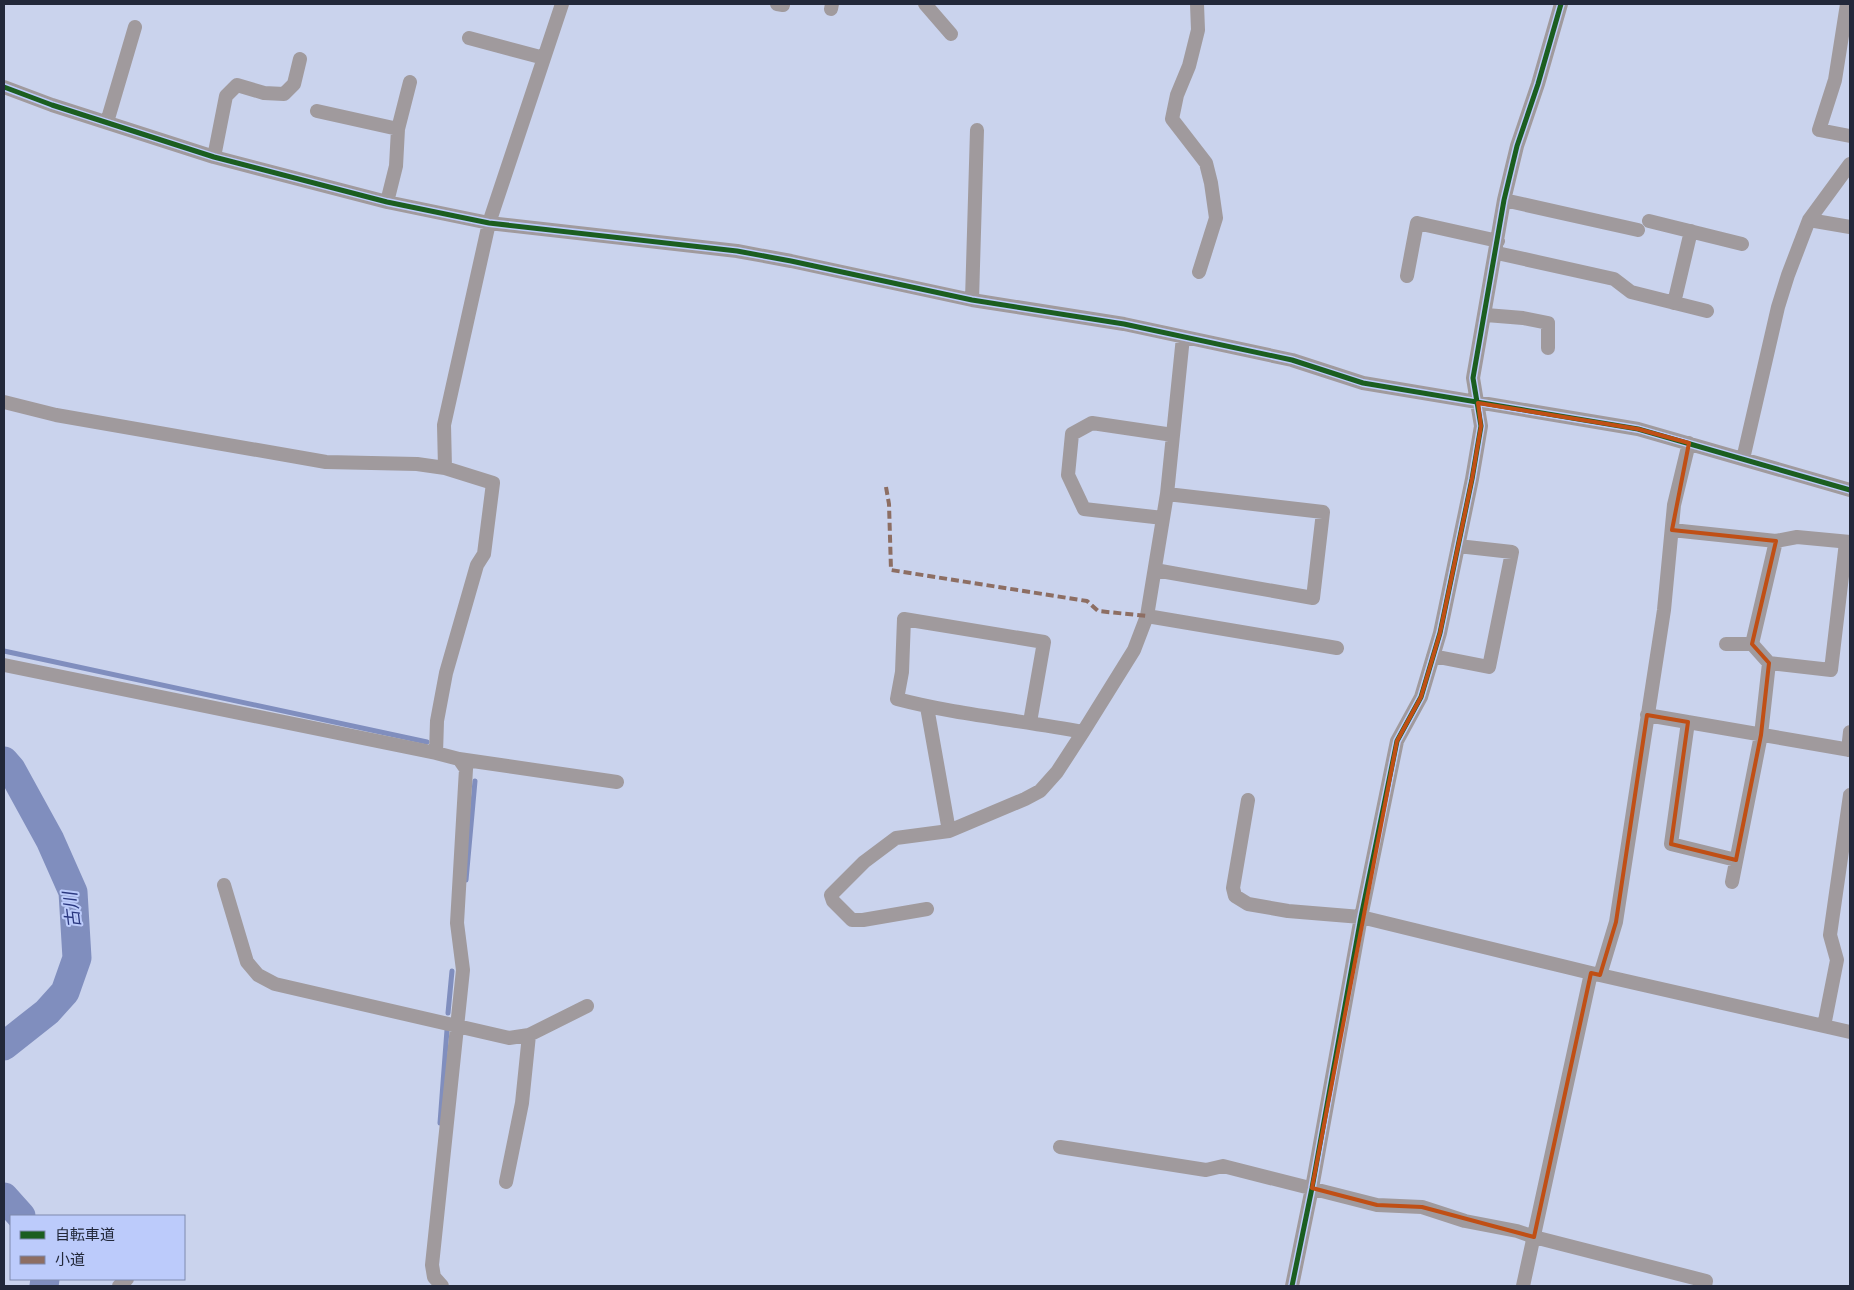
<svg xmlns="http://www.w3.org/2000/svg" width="1854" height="1290" font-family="Helvetica,'Noto Sans JP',sans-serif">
	<rect width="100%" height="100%" fill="#cad3ed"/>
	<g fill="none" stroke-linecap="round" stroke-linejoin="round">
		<path stroke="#808ebe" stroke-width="5" d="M4 651 427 742
			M466 880 475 781
			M448 1013 452 971
			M440 1123 447 1030"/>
		<path stroke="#808ebe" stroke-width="29" d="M4 761 11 769 50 840 73 892 77 958 65 992 47 1012 4 1046
			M4 1197 21 1216
			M44 1286 45 1279"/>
		<path stroke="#a09a9d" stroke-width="14" d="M777 4 783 5
			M925 4 951 34
			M1197 4 1198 30 1189 66 1177 95 1172 119 1206 163 1211 183 1216 218 1199 272
			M1847 4 1835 80 1819 130 1850 136
			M831 9 832 4
			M469 38 544 58
			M4 87 52 105 214 157 387 202 489 223 737 251 791 261 972 300 1124 324 1292 360 1363 383 1638 429 1850 490
			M317 111 398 129
			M107 122 135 27
			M214 157 226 96 237 85 264 93 284 94 294 84 300 59
			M1504 200 1638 230
			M387 202 396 166 398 129 410 82
			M1809 220 1850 227
			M1649 221 1742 244
			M1497 253 1614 279 1631 292 1707 311
			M1407 276 1417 223 1498 241
			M972 300 977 130
			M1674 303 1691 231
			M1486 315 1523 318 1548 323V348
			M4 402 56 415 326 462 417 464 445 468 493 483 484 554 477 565 446 673 437 721 436 753
			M1743 459 1778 307 1788 275 1809 220 1850 164
			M445 468 444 425 489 223 562 4
			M1163 518 1084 509 1068 475 1072 434 1092 423 1173 435
			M1672 530 1776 541 1797 537 1850 542
			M1155 570 1313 598 1323 512 1167 494
			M1147 616 1337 648
			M1726 644H1752L1769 663 1831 670 1846 542
			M1752 644 1776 541
			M1433 656 1489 667 1512 552 1458 546
			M4 665 436 753 459 759 466 769 457 923 463 970 432 1265 434 1277 442 1286
			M927 707 949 831
			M1647 715 1850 750
			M1030 722 1044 642 904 619 902 672 897 699C958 715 1021 720 1083 732
			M1688 722 1671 844 1736 860
			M1848 750 1850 732
			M459 759 617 782
			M1248 800 1233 888 1235 896 1248 904 1288 911 1361 917 1591 973 1850 1032
			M1732 882 1761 735 1769 663
			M224 885 247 962 258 975 275 984 509 1038 529 1035 587 1006
			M927 909 863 920H852L833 901 831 895 864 862 896 838 949 831 1025 799 1040 791 1057 772 1083 732 1134 650 1147 616 1167 494 1183 337
			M1600 975 1616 922 1664 610 1674 505 1689 443
			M1824 1026 1837 960 1830 935 1850 795
			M1060 1147 1206 1170 1223 1166 1377 1205 1422 1207 1465 1221 1517 1231 1534 1237 1706 1281 1705 1286
			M506 1182 522 1103 529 1035
			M119 1286 127 1279
			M1292 1286 1312 1188 1361 917 1397 741 1421 697 1440 633 1472 479 1481 426 1473 378 1504 200 1517 146 1538 84 1561 4
			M1523 1286 1591 973"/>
		<path stroke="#8d6e63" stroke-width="4" stroke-dasharray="8 4" stroke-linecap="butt" d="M886 487 889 504 891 570 1087 601 1098 611 1147 616"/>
		<g stroke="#bccbfb" stroke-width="8">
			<path id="cycleway" d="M4 87 52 105 214 157 387 202 489 223 737 251 791 261 972 300 1124 324 1292 360 1363 383 1638 429 1850 490
				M1292 1286 1312 1188 1361 917 1397 741 1421 697 1440 633 1472 479 1481 426 1473 378 1504 200 1517 146 1538 84 1561 4"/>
		</g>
		<use href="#cycleway" stroke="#1b5e20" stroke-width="5"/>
	</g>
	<path fill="none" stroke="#c04f15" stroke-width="4" stroke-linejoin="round" d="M1478 403 1638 429 1689 443 1672 530 1776 541 1752 644 1769 663 1761 735 1736 860 1671 844 1688 722 1647 715 1616 922 1600 975 1591 973 1534 1237 1422 1207 1377 1205 1312 1188 1397 741 1421 697 1440 633 1472 479 1481 426Z"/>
	<g text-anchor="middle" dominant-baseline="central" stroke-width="4" stroke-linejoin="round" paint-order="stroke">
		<g font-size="18" font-style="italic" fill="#2a377f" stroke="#bccbfb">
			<text transform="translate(72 910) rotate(-97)">古川</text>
		</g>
	</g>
	<rect width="1854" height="1290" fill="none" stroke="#22283a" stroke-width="10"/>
	<rect x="10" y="1215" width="175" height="65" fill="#bccbfb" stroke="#7e8aae"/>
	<rect x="20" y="1231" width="25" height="8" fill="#1b5e20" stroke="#7e8aae"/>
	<text x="55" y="1240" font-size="15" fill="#22283a">自転車道</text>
	<rect x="20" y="1256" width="25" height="8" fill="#8d6e63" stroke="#7e8aae"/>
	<text x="55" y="1265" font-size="15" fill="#22283a">小道</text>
</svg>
